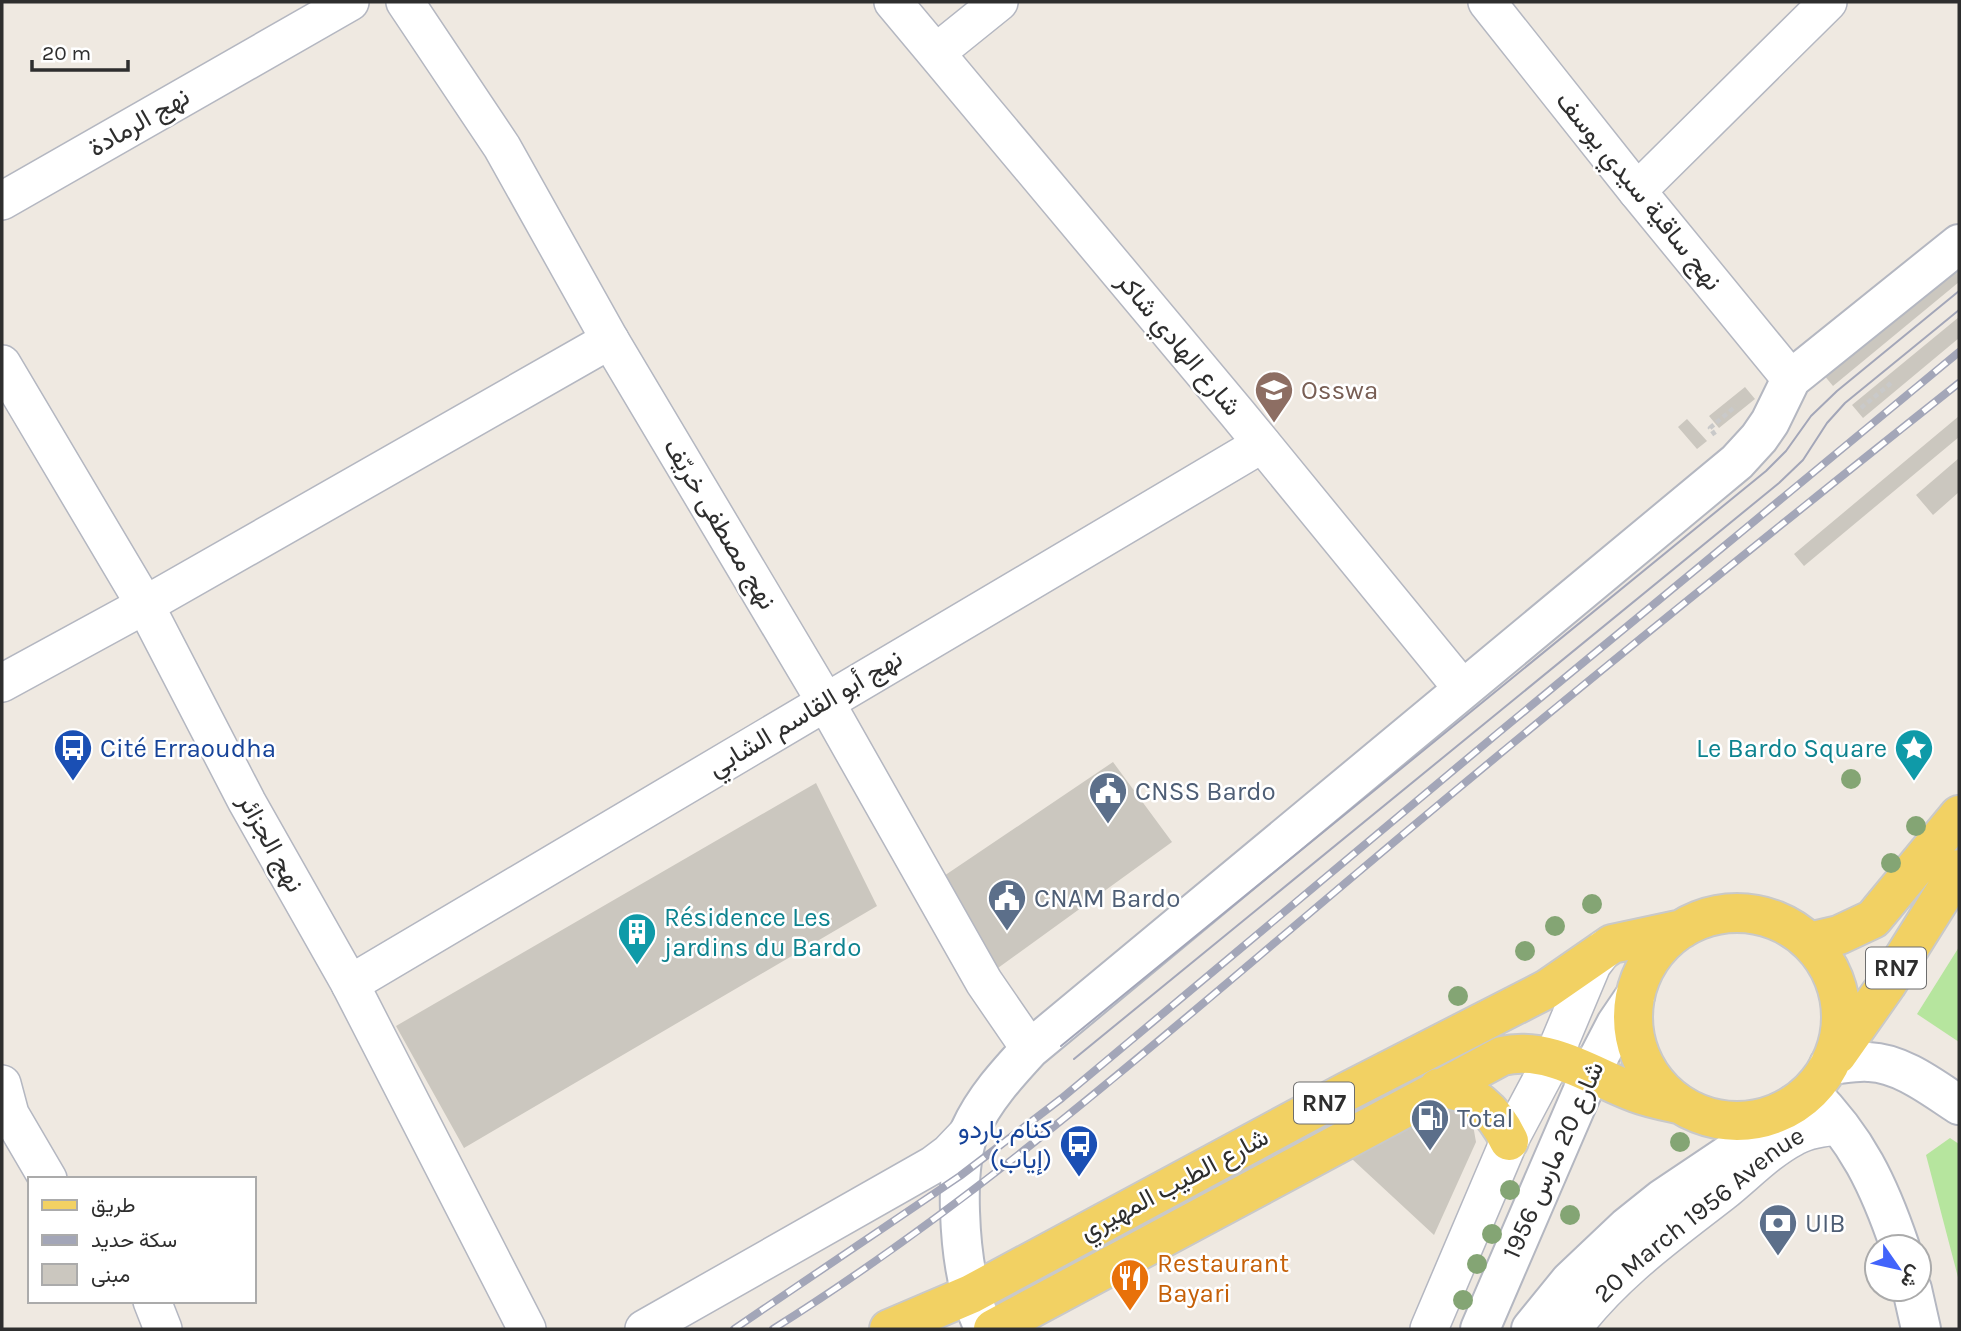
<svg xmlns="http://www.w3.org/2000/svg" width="1961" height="1331" font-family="Karla,Vazirmatn,sans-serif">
	<rect width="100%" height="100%" fill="#efe9e1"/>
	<path fill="#b6e59e" d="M1959 947V1042L1917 1014Z
		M1950 1138 1959 1144V1281L1926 1155Z"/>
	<path fill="#cbc7bf" d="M1959 262V282L1833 386 1823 374Z
		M1959 317V338L1863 418 1852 405Z
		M1745 387 1755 399 1719 428 1709 416Z
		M1959 416V437L1804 566 1794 554Z
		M1687 419 1707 441 1697 449 1678 427Z
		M1959 458V492L1933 515 1916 495Z
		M1113 762 1172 842 991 973 935 882Z
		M816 783 877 906 464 1148 396 1026Z
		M1454 1109 1473 1125 1476 1142 1434 1235 1352 1159 1434 1115Z"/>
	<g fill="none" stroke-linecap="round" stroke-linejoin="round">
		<g stroke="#b4b7c1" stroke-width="40">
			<g id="street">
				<path d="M405 2 502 147 610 340 825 701 984 982 1030 1049"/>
				<path d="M893 2 1237 413 1462 688"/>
				<path d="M1487 2 1637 191 1791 379"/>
				<path d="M937 52 999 2"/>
				<path d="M1637 191 1828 2"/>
				<path d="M2 201 350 2"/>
				<path d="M2 364 145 605 247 802 350 984 527 1329"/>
				<path d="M2 683 145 605 610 340"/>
				<path d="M350 984 1262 444"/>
				<path d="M2 1084 10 1114 48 1179"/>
				<path d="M152 1301 163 1329"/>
				<path d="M644 1329 933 1165 949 1153 969 1132"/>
				<path d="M1429 1329 1509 1141 1553 1058 1592 965 1604 949"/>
				<path id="s1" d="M1572 1329C1613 1274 1668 1235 1722 1193 1745 1175 1767 1151 1794 1137 1808 1129 1824 1127 1840 1126"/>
			</g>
		</g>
		<g stroke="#b4b7c1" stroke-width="42">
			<path id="secondary" d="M1829 1065C1842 1064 1856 1061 1869 1062 1901 1063 1933 1088 1959 1105
				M1810 1092C1857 1139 1879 1185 1900 1247
				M1912 1289 1921 1329
				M984 1329C980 1318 974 1306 971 1294 960 1254 953 1169 970 1130 984 1099 1007 1074 1030 1049L1737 462 1759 438 1770 422 1791 379 1959 244
				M1480 1329 1590 1074 1616 1024 1635 996
				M1531 1329 1570 1281 1627 1227 1662 1199 1744 1144 1793 1105"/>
		</g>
		<g stroke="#c9c9c9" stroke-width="42">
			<path id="primary" d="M1633 1017a104 104 0 1 1 208 0a104 104 0 1 1-208 0Z
				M1809 942 1839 935 1873 919 1959 815
				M1837 1055 1887 984 1959 869
				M1438 1088C1472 1089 1495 1111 1509 1141
				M889 1329 971 1294 1346 1092 1547 989 1612 944 1682 929
				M993 1329 1502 1056C1549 1045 1593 1077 1636 1093 1649 1098 1664 1101 1678 1104"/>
		</g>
		<path stroke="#c9c9c9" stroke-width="4.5" stroke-dasharray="5 3.5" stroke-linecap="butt" d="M1861 408 1891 383
			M1715 435 1710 428 1736 406"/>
		<use href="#street" stroke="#fff" stroke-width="37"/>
		<use href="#secondary" stroke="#fff" stroke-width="38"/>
		<use href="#primary" stroke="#f2d163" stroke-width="38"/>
		<path stroke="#a3a6b8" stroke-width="2" d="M1061 1046 1766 471 1786 451 1811 416 1837 391 1959 291
			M1074 1059 1779 483 1803 460 1827 423 1845 403 1959 310"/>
		<g stroke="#a3a6b8" stroke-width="8">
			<path id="rail" d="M734 1329 960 1176 1062 1098 1498 733 1959 352
				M773 1329C982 1198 1167 1033 1356 874 1554 707 1756 544 1959 383"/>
		</g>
		<use href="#rail" stroke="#fff" stroke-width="5" stroke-dasharray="16" stroke-linecap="butt"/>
	</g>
	<g fill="#84a574">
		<circle cx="1851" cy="779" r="10"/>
		<circle cx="1916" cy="826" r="10"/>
		<circle cx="1891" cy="863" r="10"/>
		<circle cx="1592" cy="904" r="10"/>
		<circle cx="1555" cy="926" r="10"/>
		<circle cx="1525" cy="951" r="10"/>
		<circle cx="1458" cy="996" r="10"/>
		<circle cx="1680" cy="1142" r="10"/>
		<circle cx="1510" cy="1190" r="10"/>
		<circle cx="1570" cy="1215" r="10"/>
		<circle cx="1492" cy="1234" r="10"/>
		<circle cx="1477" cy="1264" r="10"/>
		<circle cx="1463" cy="1300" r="10"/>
	</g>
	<defs>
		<g id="school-pin" transform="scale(2.0125)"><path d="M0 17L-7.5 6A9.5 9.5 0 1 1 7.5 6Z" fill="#8d6e63" stroke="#fff"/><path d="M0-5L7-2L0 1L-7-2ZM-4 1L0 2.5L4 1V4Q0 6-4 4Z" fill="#fff"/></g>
		<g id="bus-pin" transform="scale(2.0125)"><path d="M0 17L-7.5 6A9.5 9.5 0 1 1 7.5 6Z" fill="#1a4fb4" stroke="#fff"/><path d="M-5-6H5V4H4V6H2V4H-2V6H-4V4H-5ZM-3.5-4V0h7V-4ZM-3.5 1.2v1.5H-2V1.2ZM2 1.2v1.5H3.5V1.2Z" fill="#fff"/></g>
		<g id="sight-pin" transform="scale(2.0125)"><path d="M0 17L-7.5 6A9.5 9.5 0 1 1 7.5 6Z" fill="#0f9aa8" stroke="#fff"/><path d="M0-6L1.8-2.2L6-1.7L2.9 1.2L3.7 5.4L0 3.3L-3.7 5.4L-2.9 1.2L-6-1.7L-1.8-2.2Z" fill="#fff"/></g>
		<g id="civic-pin" transform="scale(2.0125)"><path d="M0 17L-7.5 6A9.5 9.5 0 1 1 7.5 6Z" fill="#5c6f8a" stroke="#fff"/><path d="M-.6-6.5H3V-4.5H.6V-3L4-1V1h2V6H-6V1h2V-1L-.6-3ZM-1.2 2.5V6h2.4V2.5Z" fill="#fff"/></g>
		<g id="building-pin" transform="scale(2.0125)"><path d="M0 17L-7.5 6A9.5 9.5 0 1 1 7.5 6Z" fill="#0f9aa8" stroke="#fff"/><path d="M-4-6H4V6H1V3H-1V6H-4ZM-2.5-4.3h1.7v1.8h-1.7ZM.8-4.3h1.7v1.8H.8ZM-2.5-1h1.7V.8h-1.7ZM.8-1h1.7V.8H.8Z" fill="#fff"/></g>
		<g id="fuel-pin" transform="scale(2.0125)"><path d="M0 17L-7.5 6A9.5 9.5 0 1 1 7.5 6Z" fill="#5c6f8a" stroke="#fff"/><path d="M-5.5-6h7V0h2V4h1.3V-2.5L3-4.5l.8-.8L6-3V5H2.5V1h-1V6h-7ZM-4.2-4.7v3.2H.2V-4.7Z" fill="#fff"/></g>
		<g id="bank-pin" transform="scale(2.0125)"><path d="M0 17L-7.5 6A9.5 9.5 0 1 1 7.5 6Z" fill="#5c6f8a" stroke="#fff"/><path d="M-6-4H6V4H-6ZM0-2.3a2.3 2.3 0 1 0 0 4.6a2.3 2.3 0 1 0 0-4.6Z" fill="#fff"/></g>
		<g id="restaurant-pin" transform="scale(2.0125)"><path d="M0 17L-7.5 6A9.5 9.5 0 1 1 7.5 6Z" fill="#e8710a" stroke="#fff"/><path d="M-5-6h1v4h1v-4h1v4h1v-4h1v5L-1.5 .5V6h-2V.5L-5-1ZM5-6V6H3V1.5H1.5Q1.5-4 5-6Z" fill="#fff"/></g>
	</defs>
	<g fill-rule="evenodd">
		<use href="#school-pin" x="1274" y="390"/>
		<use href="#bus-pin" x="73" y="748"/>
		<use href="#sight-pin" x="1914" y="748"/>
		<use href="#civic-pin" x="1108" y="791"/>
		<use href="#civic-pin" x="1007" y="898"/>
		<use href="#building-pin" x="637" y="932"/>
		<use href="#fuel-pin" x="1430" y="1118"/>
		<use href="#bus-pin" x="1079" y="1144"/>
		<use href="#bank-pin" x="1778" y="1223"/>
		<use href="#restaurant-pin" x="1130" y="1278"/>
	</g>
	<g text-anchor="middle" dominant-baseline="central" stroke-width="5" stroke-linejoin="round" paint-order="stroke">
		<g fill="#fff" stroke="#6d6d6d" stroke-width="2">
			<rect x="1866" y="947.5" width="60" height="41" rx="5"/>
			<rect x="1294" y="1082.5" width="60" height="41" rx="5"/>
		</g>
		<g font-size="24" font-weight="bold" fill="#2e2e2e">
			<text x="1896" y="968">RN7</text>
			<text x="1324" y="1103">RN7</text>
		</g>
		<g font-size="26" fill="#2e2e2e" stroke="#fff">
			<text transform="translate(139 122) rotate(-30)">نهج الرمادة</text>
			<text transform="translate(1639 191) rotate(51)">نهج ساقية سيدي يوسف</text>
			<text transform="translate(1179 344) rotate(50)">شارع الهادي شاكر</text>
			<text transform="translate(720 524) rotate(59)">نهج مصطفى خريّف</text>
			<text transform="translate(805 713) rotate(-31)">نهج أبو القاسم الشابي</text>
			<text transform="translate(271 843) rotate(61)">نهج الجزائر</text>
			<text transform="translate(1553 1160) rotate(-66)">شارع 20 مارس 1956</text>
			<text transform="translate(1174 1184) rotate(-28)">شارع الطيب المهيري</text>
			<text stroke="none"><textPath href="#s1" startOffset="172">20 March 1956 Avenue</textPath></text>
		</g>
		<g font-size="26" fill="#785e54" stroke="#fff" text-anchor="start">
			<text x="1301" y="390">Osswa</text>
		</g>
		<g font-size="26" fill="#164399" stroke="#fff" text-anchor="start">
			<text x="100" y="748">Cité Erraoudha</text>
			<text x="1052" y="1129" text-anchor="end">كنام باردو<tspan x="1052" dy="30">(إياب)</tspan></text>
		</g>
		<g font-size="26" fill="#0d838f" stroke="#fff" text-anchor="end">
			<text x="1887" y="748">Le Bardo Square</text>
			<text x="664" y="917" text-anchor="start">Résidence Les<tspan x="664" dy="30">jardins du Bardo</tspan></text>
		</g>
		<g font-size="26" fill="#4e5e75" stroke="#fff" text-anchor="start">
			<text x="1135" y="791">CNSS Bardo</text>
			<text x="1034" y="898">CNAM Bardo</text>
			<text x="1457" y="1118">Total</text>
			<text x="1805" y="1223">UIB</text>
		</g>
		<g font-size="26" fill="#c56008" stroke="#fff" text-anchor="start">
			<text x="1157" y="1263">Restaurant<tspan x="1157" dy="30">Bayari</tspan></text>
		</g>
	</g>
	<rect width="1961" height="1331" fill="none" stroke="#2e2e2e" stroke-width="7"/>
	<rect x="28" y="1177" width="228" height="126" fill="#ffffff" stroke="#ababab" stroke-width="2"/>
	<rect x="42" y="1200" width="35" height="10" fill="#f2d163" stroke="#ababab" stroke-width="2"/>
	<text x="91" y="1212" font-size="21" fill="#2e2e2e">طريق</text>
	<rect x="42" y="1235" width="35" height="10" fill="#a3a6b8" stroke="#ababab" stroke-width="2"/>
	<text x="91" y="1247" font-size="21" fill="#2e2e2e">سكة حديد</text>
	<rect x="42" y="1264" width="35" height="21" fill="#cbc7bf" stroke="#ababab" stroke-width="2"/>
	<text x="91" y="1282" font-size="21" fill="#2e2e2e">مبنى</text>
	<g transform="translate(1898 1268) rotate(124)"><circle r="33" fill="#ffffff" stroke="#ababab" stroke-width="2"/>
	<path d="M0-5L12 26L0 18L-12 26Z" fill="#4264fb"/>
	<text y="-10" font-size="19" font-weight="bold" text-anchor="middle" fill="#2e2e2e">ش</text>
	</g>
	<path d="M32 60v10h96v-10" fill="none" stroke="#2e2e2e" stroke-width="3.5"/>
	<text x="42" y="60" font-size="21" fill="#2e2e2e" stroke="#ffffff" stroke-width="5" paint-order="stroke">20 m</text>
</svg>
